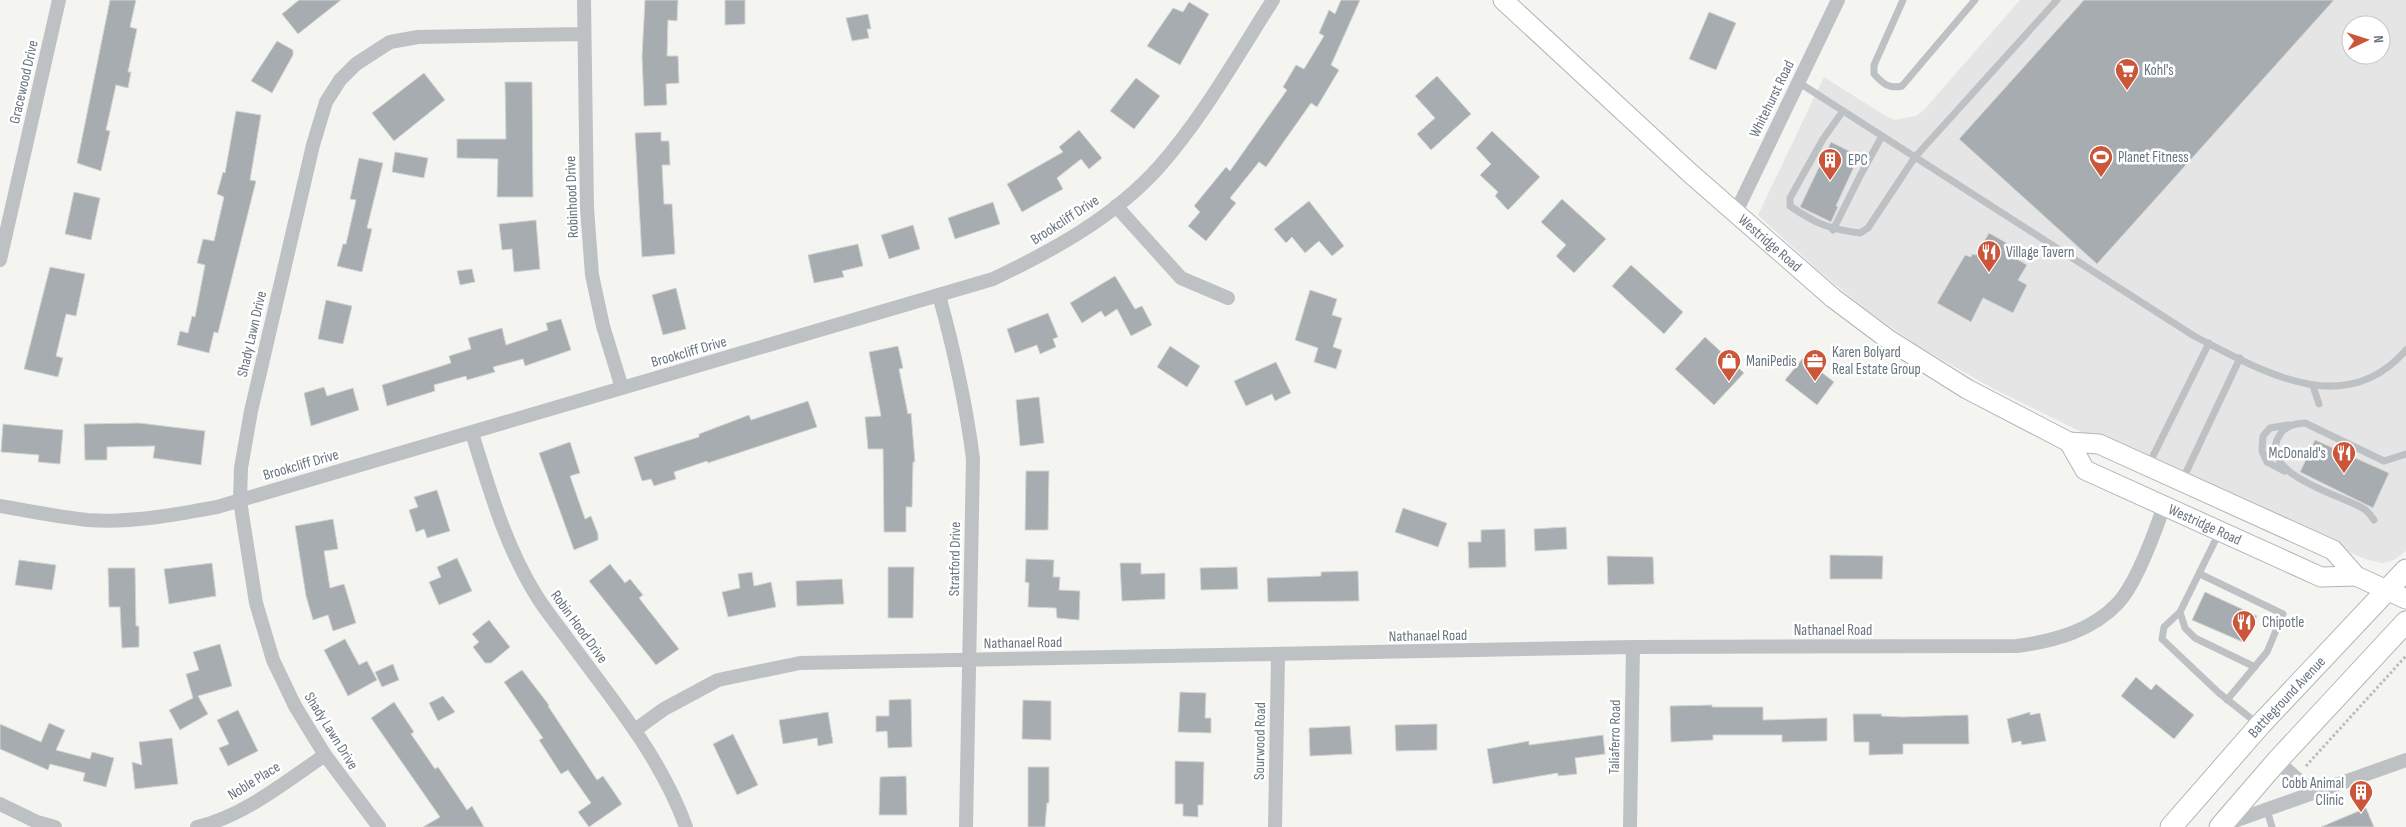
<svg xmlns="http://www.w3.org/2000/svg" width="2406" height="827" font-family="'Sofia Sans Condensed',sans-serif">
	<rect width="100%" height="100%" fill="#f4f4f1"/>
	<path fill="#e4e5e4" fill-rule="evenodd" d="M2020 0H2406V551L2394 560 2382 563 2365 559 2116 449 1992 388 1918 346 1868 311 1820 272 1758 215 1824 77 1884 115 1895 120 1916 116 1924 110ZM2351 25H2381V55H2351Z"/>
	<path fill="#a6acb0" stroke="#d5d5d3" d="M110 0H136L130 27 137 29 128 72H131L128 88 116 85 106 130 110 131 101 171 77 163Z
		M299 0H341L298 34 282 14Z
		M645 0H678L677 21 668 20 667 56H678L679 83 666 84 667 105 644 106 642 56Z
		M725 0H745V24L725 25Z
		M1341 0H1360L1331 65 1339 70 1317 107 1311 103 1266 167 1259 162 1230 198 1236 203 1206 241 1188 226 1200 212 1194 206 1226 167 1230 171 1287 90 1283 87 1296 65 1304 69 1324 36 1319 33 1329 10 1335 14Z
		M2084 0H2334L2097 264 1959 139Z
		M1189 2 1209 14 1180 65 1147 46 1173 8 1183 12Z
		M1709 12 1736 23 1716 70 1689 59Z
		M868 14 871 29H867L869 38 852 41 846 18Z
		M277 41 293 50V55L272 93 251 81Z
		M424 73 445 100 394 141 372 113Z
		M1437 76 1471 114 1431 150 1417 134 1435 118 1415 96Z
		M1136 78 1160 96 1134 129 1110 111Z
		M505 82H532L533 197H497L498 159 457 158V139H506Z
		M236 111 261 115 250 180 256 181 218 333 214 332 209 353 177 345 180 331 188 333 192 316 195 317 205 265 197 263 203 239 214 241 224 197 217 194 223 172 225 173Z
		M1079 130 1102 158 1089 169 1081 159 1057 178 1063 189 1022 212 1007 184 1063 152 1059 147Z
		M1492 131 1540 177 1508 210 1495 196 1498 192 1480 175 1491 164 1476 148Z
		M661 132V141H669L670 165H662L664 204H672L675 254 642 257 635 133Z
		M1831 142 1859 156 1836 206 1838 207 1831 222 1800 207Z
		M395 152 428 158 424 178 392 172Z
		M359 158 383 163 367 228 372 229 362 272 337 266 343 244H346L356 200 350 199Z
		M74 192 100 198 91 240 65 234Z
		M1562 199 1606 239 1574 273 1556 256 1566 245 1541 222Z
		M1309 201 1344 246 1332 256 1319 241 1305 253 1292 237 1286 243 1274 229Z
		M993 202 1000 224 955 239 948 218Z
		M536 220 540 269 514 272 512 249 502 250 499 224Z
		M913 225 920 249 889 259 881 235Z
		M1989 233 2012 246 2007 253 2027 265 2018 280 2027 285 2013 313 1983 298 1971 322 1937 303 1965 255 1971 257 1972 254 1976 255Z
		M858 244 863 266 842 271 844 277 814 283 808 255Z
		M1631 265 1683 312 1664 334 1612 286Z
		M50 267 85 274 76 316 66 314 56 356 63 358 58 377 24 369Z
		M472 269 475 282 460 285 457 271Z
		M1115 276 1135 309 1142 306 1152 325 1131 336 1117 309 1105 317 1101 311 1082 323 1070 303Z
		M676 288 686 329 663 335 652 295Z
		M1310 290 1337 299 1332 315 1342 318 1333 347 1342 350 1336 369 1314 362 1318 348 1295 340Z
		M326 300 352 306 343 344 318 339Z
		M1048 313 1058 337 1053 339 1056 347 1040 354 1037 345 1015 353 1007 329Z
		M561 319 571 350 525 366 523 359 493 367 495 372 467 380 466 376 434 385 435 391 387 406 382 385 451 363 449 356 471 349 468 338 502 328 506 345 548 330 546 323Z
		M1705 337 1744 373 1714 405 1675 369Z
		M898 346 903 368 899 369 908 414 911 413 915 462H913L912 507H906V532H884L883 449H868L865 417 881 416 869 352Z
		M1170 346 1200 366 1187 387 1157 367Z
		M1803 358 1834 382 1817 405 1785 380Z
		M1276 362 1291 393 1275 401 1272 394 1246 406 1234 381Z
		M324 387 327 396 353 388 359 410 311 426 304 393Z
		M1039 397 1044 443 1020 446 1016 400Z
		M808 401 817 427 708 463 707 461 674 472 676 479 654 486 651 479 642 481 634 457 699 437V434L749 415 751 420Z
		M139 423 205 431 201 465 153 458 155 446 107 447V460H85L84 424Z
		M3 424 63 430 60 464 38 462 39 455 1 452Z
		M2315 440 2389 473 2373 508 2300 472Z
		M570 442 580 473 570 476 585 519 591 516 598 534V540L574 550 539 453Z
		M1026 471H1049L1048 530H1025Z
		M437 490 450 531 427 538 424 529 416 532 409 510 418 507 414 497Z
		M1403 508 1447 523 1438 547 1395 532Z
		M333 519 338 549 324 551 330 588 344 584 356 623 333 631 328 615 313 620 306 596 295 526Z
		M1566 527 1567 549 1535 551 1534 529Z
		M1505 529 1506 567 1469 568 1468 542H1481V530Z
		M1830 555 1883 556 1882 579H1830Z
		M1607 556 1653 557 1654 584 1608 585Z
		M457 558 472 591 439 605 429 582 441 577 437 567Z
		M1026 559 1054 560 1053 577H1060L1059 590 1080 591 1079 620 1057 618 1056 608 1028 607 1029 583 1025 582Z
		M19 560 56 565 52 590 15 585Z
		M212 563 216 596 169 604 164 569Z
		M1120 563H1141V574L1165 573V599L1122 601Z
		M610 564 625 583 630 579 643 595 639 598 679 649 656 665 589 581Z
		M888 567H914L913 618H888Z
		M1237 567 1238 589 1201 590 1200 568Z
		M108 568H135L136 626H139V647L122 648 120 607H109Z
		M1358 571 1359 601 1268 602 1267 578 1321 576V572Z
		M752 572 754 586 771 582 776 607 728 617 722 592 740 588 738 574Z
		M842 579 844 604 797 606 796 581Z
		M2205 592 2257 616 2245 643 2192 620Z
		M489 620 510 647 491 663H485L473 647 479 642 472 634Z
		M345 639 359 665 367 661 377 680 348 696 324 650Z
		M220 644 232 686 198 696 208 714 180 730 169 710 193 698 186 674 199 670 193 652Z
		M393 664 399 680 382 687 375 672Z
		M522 670 549 705 548 706 597 780 603 776 622 804 589 827 578 812 591 803 568 770 561 774 539 740 543 738 504 682Z
		M2136 677 2151 690 2156 684 2194 715 2174 739 2121 696Z
		M1180 692 1206 693 1205 718H1211V733L1178 732Z
		M443 696 455 712 438 721 429 703Z
		M911 699 912 747 888 748 887 731 876 732V716H889V700Z
		M1023 700 1051 701V740L1022 739Z
		M394 702 414 732 411 734 435 769 438 767 467 810 472 806 484 827H423L440 817 371 718Z
		M1712 705V707H1763V720L1827 718V741L1782 742V735H1713V740L1671 742 1670 706Z
		M238 710 258 751 228 766 219 748 229 744 217 720Z
		M828 712 833 743 818 746 817 738 783 744 779 720Z
		M2030 712V715L2040 713 2046 741 2022 745 2021 741 2012 743 2007 719Z
		M1853 714H1882L1881 716 1902 717 1968 715 1969 744H1903V754L1869 755V742H1854Z
		M49 723 65 730 56 750 90 759 92 752 114 758 106 787 83 781 85 773 50 764 48 770 0 749V724L41 742Z
		M1437 724V750L1396 751 1395 725Z
		M1350 726 1352 754 1310 756 1309 728Z
		M733 734 758 785 737 795 713 744Z
		M1603 735 1605 754 1575 758 1577 774 1558 776V773L1493 784 1487 749 1529 741V745Z
		M172 738 178 784 135 789 132 762 142 765 139 742Z
		M1175 761 1204 762 1203 805H1198V817L1183 816V804H1175Z
		M1028 767H1049V803H1047L1045 827H1028Z
		M906 776 907 815H879L880 777Z
		M2366 808 2374 827H2321Z"/>
	<g fill="none" stroke-linecap="round" stroke-linejoin="round">
		<g stroke="#b0b5b8" stroke-width="21">
			<g id="secondary">
				<path id="s1" d="M1503 0 1690 173 1833 298 1889 340 1967 389 2069 442 2099 444 2333 550 2356 576 2406 599"/>
				<path id="s2" d="M2069 442 2085 470 2321 577 2356 576"/>
			</g>
		</g>
		<g stroke="#b1b5b8" stroke-width="23">
			<g id="primary">
				<path id="s3" d="M2171 827 2260 725 2406 570"/>
				<path d="M2220 827 2277 761 2406 622"/>
			</g>
		</g>
		<path stroke="#b9bbbd" stroke-width="3" stroke-dasharray="2.5 2.5" stroke-linecap="butt" d="M2306 766 2406 656"/>
		<path stroke="#bec1c4" stroke-width="7" d="M1903 0 1874 65V74C1883 84 1889 89 1902 86L1975 0
			M1798 82 2194 336C2261 370 2344 422 2406 350
			M1843 111 1823 139 1790 198V206C1816 224 1829 229 1860 233L1868 228 1915 157 2057 0
			M1833 230 1860 176 1882 136
			M2313 386 2319 404
			M2148 466 2209 343
			M2284 471 2267 462 2262 451 2263 436 2270 428 2289 425
			M2182 481 2240 358
			M2374 520C2371 516 2368 511 2364 509 2342 495 2252 473 2281 433 2287 425 2295 424 2305 423L2384 461 2406 454
			M2220 531 2180 612 2164 627 2162 639 2219 693 2258 724
			M2200 574 2283 614 2267 652 2227 700
			M2180 612 2185 628 2195 638 2255 667
			M2267 810 2272 827"/>
		<path stroke="#bec1c4" stroke-width="14" d="M584 0 587 208 592 275 603 326 622 388
			M1116 206 1181 278 1228 298
			M1736 212 1838 0
			M0 260 59 0
			M939 295C954 350 966 403 973 459L966 827
			M472 433C489 488 505 545 536 595 545 610 557 624 567 638 611 698 661 757 686 827
			M0 506C29 511 58 517 88 520 132 523 174 515 217 507L993 279C1054 250 1114 217 1159 167 1204 116 1237 56 1273 0
			M635 730 664 709 718 680 800 663 1633 647 2017 646C2054 641 2092 631 2118 603 2136 584 2155 532 2164 506
			M2277 761 2303 784 2320 790
			M0 804 37 822 55 827
			M2223 825 2406 760
			M197 827C244 816 285 782 325 755
			M379 827 325 755 295 706 273 660 256 603 240 501 241 468 251 411 313 145 326 102 340 80 356 64 390 42 418 37 584 34
			M1275 827 1278 656
			M1630 827 1633 647"/>
		<use href="#secondary" stroke="#fff" stroke-width="19"/>
		<use href="#primary" stroke="#fff" stroke-width="21"/>
	</g>
	<defs>
		<g id="supermarket-pin" transform="scale(1.25)"><path d="M0 17L-7.5 6A9.5 9.5 0 1 1 7.5 6Z" fill="#cb5639" stroke="#fff"/><path d="M-6-5.5h2.5l.6 2H6L4.5 2H-2.5L-4.4-4H-6ZM-1.5 3.2a1.3 1.3 0 1 0 .1 0ZM3 3.2a1.3 1.3 0 1 0 .1 0Z" fill="#fff"/></g>
		<g id="stadium-pin" transform="scale(1.25)"><path d="M0 17L-7.5 6A9.5 9.5 0 1 1 7.5 6Z" fill="#cb5639" stroke="#fff"/><path d="M0-5a6.5 5 0 1 0 0 10a6.5 5 0 1 0 0-10ZM-3.5-1.8h7v3.6h-7Z" fill="#fff"/></g>
		<g id="building-pin" transform="scale(1.25)"><path d="M0 17L-7.5 6A9.5 9.5 0 1 1 7.5 6Z" fill="#cb5639" stroke="#fff"/><path d="M-4-6H4V6H1V3H-1V6H-4ZM-2.5-4.3h1.7v1.8h-1.7ZM.8-4.3h1.7v1.8H.8ZM-2.5-1h1.7V.8h-1.7ZM.8-1h1.7V.8H.8Z" fill="#fff"/></g>
		<g id="restaurant-pin" transform="scale(1.25)"><path d="M0 17L-7.5 6A9.5 9.5 0 1 1 7.5 6Z" fill="#cb5639" stroke="#fff"/><path d="M-5-6h1v4h1v-4h1v4h1v-4h1v5L-1.5 .5V6h-2V.5L-5-1ZM5-6V6H3V1.5H1.5Q1.5-4 5-6Z" fill="#fff"/></g>
		<g id="shop-pin" transform="scale(1.25)"><path d="M0 17L-7.5 6A9.5 9.5 0 1 1 7.5 6Z" fill="#cb5639" stroke="#fff"/><path d="M-5-2.5h2.3a2.7 3.5 0 0 1 5.4 0H5L5.5 6h-11ZM-1.5-2.5h3a1.5 2.3 0 0 0-3 0Z" fill="#fff"/></g>
		<g id="office-pin" transform="scale(1.25)"><path d="M0 17L-7.5 6A9.5 9.5 0 1 1 7.5 6Z" fill="#cb5639" stroke="#fff"/><path d="M-6-3h4V-5.5h4V-3h4V5H-6ZM-1-4.5V-3h2v-1.5ZM-6 0V1H6V0Z" fill="#fff"/></g>
	</defs>
	<g fill-rule="evenodd">
		<use href="#supermarket-pin" x="2127" y="70"/>
		<use href="#stadium-pin" x="2101" y="157"/>
		<use href="#building-pin" x="1830" y="160"/>
		<use href="#restaurant-pin" x="1989" y="252"/>
		<use href="#shop-pin" x="1729" y="361"/>
		<use href="#office-pin" x="1815" y="361"/>
		<use href="#restaurant-pin" x="2344" y="453"/>
		<use href="#restaurant-pin" x="2244" y="622"/>
		<use href="#building-pin" x="2361" y="792"/>
	</g>
	<g text-anchor="middle" dominant-baseline="central" stroke-width="5" stroke-linejoin="round" paint-order="stroke">
		<g font-size="15" fill="#67747e" stroke="#fff" text-anchor="start">
			<text x="2144" y="70">Kohl's</text>
			<text x="2118" y="157">Planet Fitness</text>
			<text x="1848" y="160">EPC</text>
			<text x="2006" y="252">Village Tavern</text>
			<text x="1832" y="352">Karen Bolyard<tspan x="1832" dy="17">Real Estate Group</tspan></text>
			<text x="1746" y="361">ManiPedis</text>
			<text x="2326" y="453" text-anchor="end">McDonald's</text>
			<text x="2262" y="622">Chipotle</text>
			<text x="2344" y="783" text-anchor="end">Cobb Animal<tspan x="2344" dy="17">Clinic</tspan></text>
		</g>
		<g font-size="15" fill="#67747e" stroke="#fff">
			<text transform="translate(24 82) rotate(-77)">Gracewood Drive</text>
			<text transform="translate(1772 99) rotate(-64)">Whitehurst Road</text>
			<text transform="translate(572 197) rotate(-92)">Robinhood Drive</text>
			<text transform="translate(1065 220) rotate(-33)">Brookcliff Drive</text>
			<text stroke="none"><textPath href="#s1" startOffset="361">Westridge Road</textPath></text>
			<text transform="translate(252 334) rotate(-77)">Shady Lawn Drive</text>
			<text transform="translate(689 352) rotate(-16)">Brookcliff Drive</text>
			<text transform="translate(301 465) rotate(-16)">Brookcliff Drive</text>
			<text stroke="none"><textPath href="#s2" startOffset="164">Westridge Road</textPath></text>
			<text transform="translate(955 559) rotate(-89)">Stratford Drive</text>
			<text transform="translate(579 627) rotate(54)">Robin Hood Drive</text>
			<text x="1833" y="630">Nathanael Road</text>
			<text transform="translate(1428 636) rotate(-1)">Nathanael Road</text>
			<text transform="translate(1023 643) rotate(-1)">Nathanael Road</text>
			<text stroke="none"><textPath href="#s3" startOffset="174">Battleground Avenue</textPath></text>
			<text transform="translate(331 731) rotate(58)">Shady Lawn Drive</text>
			<text transform="translate(1615 737) rotate(-89)">Taliaferro Road</text>
			<text transform="translate(1260 741) rotate(-89)">Sourwood Road</text>
			<text transform="translate(254 781) rotate(-32)">Noble Place</text>
		</g>
	</g>
	<g transform="translate(2366 40) rotate(86)"><circle r="24" fill="#ffffff" stroke="#c2c7cb"/>
	<path d="M0-4L9 19L0 12L-9 19Z" fill="#cb5639"/>
	<text y="-8" font-size="14" font-weight="bold" text-anchor="middle" fill="#67747e">N</text>
	</g>
</svg>
